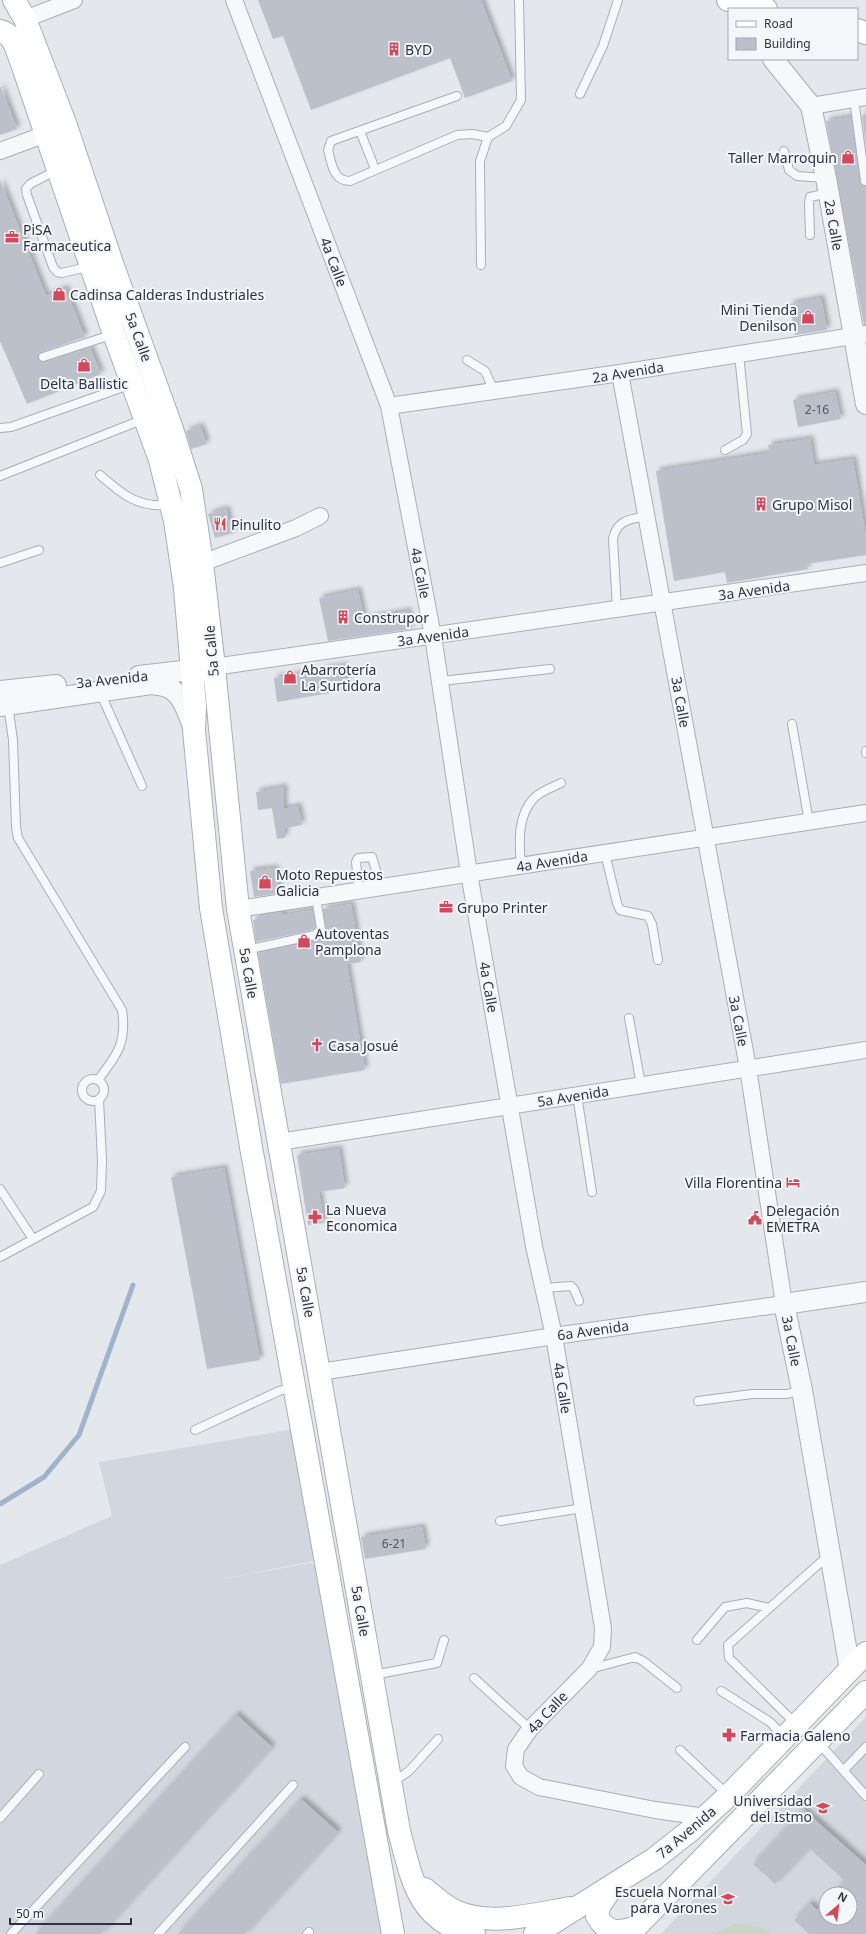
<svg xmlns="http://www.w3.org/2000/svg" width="866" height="1934" font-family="'Noto Sans',sans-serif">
	<defs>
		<filter id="shadow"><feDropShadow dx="3.5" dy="-3.5" stdDeviation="2" flood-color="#0004"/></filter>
	</defs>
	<rect width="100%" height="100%" fill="#e4e7ec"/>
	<path fill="#d2d6de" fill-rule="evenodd" d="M300 1428 386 1934H0V1565L112 1516 99 1462ZM313 1561 323 1569 310 1563 208 1582Z
		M866 1717V1934H661L726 1865ZM826 1894H850V1918H826Z"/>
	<path fill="#c9d6c5" d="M735 1924C748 1924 762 1926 772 1934H714Z"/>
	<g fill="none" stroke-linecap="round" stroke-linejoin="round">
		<path stroke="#9fb4cc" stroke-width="5" d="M0 1504 44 1477 79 1435 133 1285"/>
	</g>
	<path fill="#bbc0ca" filter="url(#shadow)" d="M258 0H481L512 81 465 98 450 58 311 110 283 36 273 39Z
		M0 87H1L17 129 0 135Z
		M866 114V147L862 115Z
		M851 117 860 182 863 186H866V325H864L826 121Z
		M0 180 46 296 65 288 85 337 41 352 38 355V359L45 362 90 348 101 374 27 404 0 341Z
		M821 298 827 330 795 335 790 304Z
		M835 392 841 419 798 427 793 400Z
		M200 426 207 444 191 449 186 431Z
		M810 439 814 465 853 459 866 537V555L807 564 808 569 727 583 725 572 674 581 656 471 770 453 768 445Z
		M226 509 233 533 215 538 208 514Z
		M358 590 364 619 408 611 411 629 328 641 319 598Z
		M344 666 347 690 277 702 274 678 324 671V669Z
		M284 787V809L298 806 302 825 285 828V838L277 839 272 808 258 810 256 792Z
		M275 868 279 893 254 897 250 871Z
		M351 904 361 962 347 964 365 1070 281 1084 258 953 317 940 326 930 323 909Z
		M313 910 315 927 312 930 256 942 253 920 257 919V916L281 912 282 915Z
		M339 1149 345 1188 319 1192 324 1223 308 1225 297 1155Z
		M224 1168 260 1360 207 1369 171 1177Z
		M422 1527 426 1549 365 1559 361 1537Z
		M236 1714 272 1747 101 1934H35Z
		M301 1799 338 1832 245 1934H178Z
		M803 1809 866 1865V1934H809L794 1920 810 1903 817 1910 826 1901V1918H850V1894H832L845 1881 809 1848 775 1884 753 1864Z"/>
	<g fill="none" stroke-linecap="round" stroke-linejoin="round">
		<g stroke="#a9aeb7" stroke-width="10">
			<path id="service" d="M580 94 603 46 618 0
				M457 96 331 141 328 150C332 164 333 181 350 181L457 135 472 134 488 137
				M854 99 865 181
				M360 131 375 169
				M784 151 789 170 797 176 825 178
				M57 170 30 184 26 189 27 195 53 267 57 272 62 273 91 266
				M810 235 809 203 810 197 828 193
				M481 265 480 161 488 137 506 126 521 100 519 0
				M43 357 114 334
				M467 360 485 371 494 391
				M0 428 11 427 132 384
				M725 450 743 440 747 434 739 354
				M100 475C123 495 138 508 170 505
				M0 476 144 419
				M0 563 39 550
				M617 609 613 539C617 519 631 519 648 516
				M441 681 550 669
				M100 692 142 786
				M8 705 13 740 16 827 18 838 122 1010C127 1043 117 1055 98 1080
				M792 724 809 822
				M866 751V753
				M605 853 617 903 620 910 648 916 652 924 658 960
				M521 866C519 843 517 816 534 798 541 791 553 787 561 783
				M359 890 356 862 358 858 372 857 381 887
				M246 950 315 935 321 929 316 897
				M629 1018 641 1085
				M82 1090a11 11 0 1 1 22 0a11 11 0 1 1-22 0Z
				M577 1095 592 1192
				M0 1189 33 1239
				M0 1257 93 1207 101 1191 102 1161 99 1099
				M544 1288 571 1286 574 1289 579 1301
				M698 1401 752 1394H787L802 1390
				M195 1430 279 1391 293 1387
				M500 1521 583 1508
				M697 1640 725 1607 747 1603 769 1608
				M590 1669 635 1657 643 1661 677 1688
				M373 1675 437 1663 444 1640
				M474 1678 530 1729
				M721 1691 770 1722 784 1737
				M796 1724 729 1658 728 1645 830 1554
				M818 1742 866 1796
				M680 1750 728 1795
				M844 1770 866 1747
				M392 1783 409 1771 438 1739
				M0 1818 39 1774
				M11 1934 185 1747
				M158 1934 293 1785
				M307 1934 309 1932"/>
		</g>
		<g stroke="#a9aeb7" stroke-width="18">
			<path id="minor" d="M234 0 389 406 433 636 469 873 534 1246 554 1336 603 1628 602 1647 589 1669 530 1729 516 1749 514 1766 521 1777 539 1787 655 1810 706 1817
				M25 19 74 0
				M811 106 866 97
				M0 151 46 134
				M389 406 620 373 866 334
				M202 563 296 528 320 516
				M206 673 214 667 866 573
				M238 909 866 813
				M279 1142 866 1050
				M320 1372 554 1336 784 1304 748 1068 620 373"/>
		</g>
		<g stroke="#a9aeb7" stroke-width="22">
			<path id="tertiary" d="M773 59 811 106 826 178 866 404
				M139 676 209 668
				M0 691 56 685
				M0 706 151 684C156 685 162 685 167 687 183 693 189 716 194 730
				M850 1670 802 1390 784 1304 866 1292"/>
		</g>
		<g stroke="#a9aeb7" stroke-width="24">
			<path id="secondary" d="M14 0 25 19 65 123 113 266 171 426 191 489 202 563 214 667 238 909 399 1831C412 1878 417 1922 474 1934
				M0 31C14 34 16 49 21 61L114 334 160 460 175 521 185 588 195 706 194 730 211 908 251 1147 393 1934
				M425 1889C434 1897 444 1906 455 1911 490 1927 534 1914 570 1908
				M611 1889 599 1906 597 1916C607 1934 619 1933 636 1927
				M535 1934 654 1859 691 1830 729 1795 866 1653
				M629 1934 866 1692"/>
		</g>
		<g stroke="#a3abb8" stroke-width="24">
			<path id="primary" d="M728 0 766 9
				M857 30 866 33"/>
		</g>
		<use href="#service" stroke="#f7f8fa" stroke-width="8"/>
		<use href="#minor" stroke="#f7f8fa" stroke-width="16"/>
		<use href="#tertiary" stroke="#f7f8fa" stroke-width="20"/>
		<use href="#secondary" stroke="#fff" stroke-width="22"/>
		<use href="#primary" stroke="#fff" stroke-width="22"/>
	</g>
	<defs>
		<g id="building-bare" transform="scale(1.08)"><path d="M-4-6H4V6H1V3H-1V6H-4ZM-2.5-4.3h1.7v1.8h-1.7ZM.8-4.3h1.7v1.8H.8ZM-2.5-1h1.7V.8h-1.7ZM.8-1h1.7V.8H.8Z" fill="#d1495b" stroke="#f4f6f9" stroke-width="2.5" paint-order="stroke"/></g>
		<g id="shop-bare" transform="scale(1.08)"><path d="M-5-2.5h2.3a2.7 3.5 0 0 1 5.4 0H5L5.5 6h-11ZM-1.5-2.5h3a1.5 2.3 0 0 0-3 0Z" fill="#d1495b" stroke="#f4f6f9" stroke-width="2.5" paint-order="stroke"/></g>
		<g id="office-bare" transform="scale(1.08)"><path d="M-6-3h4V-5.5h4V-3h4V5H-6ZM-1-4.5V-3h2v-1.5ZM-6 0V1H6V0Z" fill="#d1495b" stroke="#f4f6f9" stroke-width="2.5" paint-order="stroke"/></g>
		<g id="restaurant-bare" transform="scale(1.08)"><path d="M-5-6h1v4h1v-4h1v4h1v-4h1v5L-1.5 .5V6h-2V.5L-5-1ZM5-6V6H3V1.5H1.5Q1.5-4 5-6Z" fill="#d1495b" stroke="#f4f6f9" stroke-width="2.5" paint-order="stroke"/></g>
		<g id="church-bare" transform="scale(1.08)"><path d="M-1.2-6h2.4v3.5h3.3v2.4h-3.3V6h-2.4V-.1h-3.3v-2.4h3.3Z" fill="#d1495b" stroke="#f4f6f9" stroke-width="2.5" paint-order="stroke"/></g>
		<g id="hotel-bare" transform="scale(1.08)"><path d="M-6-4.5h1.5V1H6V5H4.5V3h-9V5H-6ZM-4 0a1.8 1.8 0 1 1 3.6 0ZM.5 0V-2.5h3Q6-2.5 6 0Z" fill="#d1495b" stroke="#f4f6f9" stroke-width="2.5" paint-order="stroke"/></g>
		<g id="pharmacy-bare" transform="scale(1.08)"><path d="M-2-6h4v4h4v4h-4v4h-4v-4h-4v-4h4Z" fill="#d1495b" stroke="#f4f6f9" stroke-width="2.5" paint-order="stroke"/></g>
		<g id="civic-bare" transform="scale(1.08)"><path d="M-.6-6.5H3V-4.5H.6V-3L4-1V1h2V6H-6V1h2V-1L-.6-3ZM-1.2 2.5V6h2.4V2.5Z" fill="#d1495b" stroke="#f4f6f9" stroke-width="2.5" paint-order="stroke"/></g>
		<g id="university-bare" transform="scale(1.08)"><path d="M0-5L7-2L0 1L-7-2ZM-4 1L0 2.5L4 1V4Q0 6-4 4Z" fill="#d1495b" stroke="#f4f6f9" stroke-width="2.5" paint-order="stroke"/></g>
		<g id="school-bare" transform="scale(1.08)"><path d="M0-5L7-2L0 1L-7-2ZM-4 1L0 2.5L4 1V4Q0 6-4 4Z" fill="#d1495b" stroke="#f4f6f9" stroke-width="2.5" paint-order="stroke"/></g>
	</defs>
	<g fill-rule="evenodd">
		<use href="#building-bare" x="394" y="49"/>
		<use href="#shop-bare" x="848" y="157"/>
		<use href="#office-bare" x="12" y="237"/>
		<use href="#shop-bare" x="59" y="294"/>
		<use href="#shop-bare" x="808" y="317"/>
		<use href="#shop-bare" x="84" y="365"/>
		<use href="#building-bare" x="761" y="504"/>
		<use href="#restaurant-bare" x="220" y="524"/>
		<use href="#building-bare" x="343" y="617"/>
		<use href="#shop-bare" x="290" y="677"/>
		<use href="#shop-bare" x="265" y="882"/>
		<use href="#office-bare" x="446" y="907"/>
		<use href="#shop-bare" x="304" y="941"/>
		<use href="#church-bare" x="317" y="1045"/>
		<use href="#hotel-bare" x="793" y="1182"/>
		<use href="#pharmacy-bare" x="315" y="1217"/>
		<use href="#civic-bare" x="755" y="1218"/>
		<use href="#pharmacy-bare" x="729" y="1735"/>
		<use href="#university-bare" x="823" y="1808"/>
		<use href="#school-bare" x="728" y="1899"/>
	</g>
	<g text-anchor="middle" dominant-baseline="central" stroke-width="4" stroke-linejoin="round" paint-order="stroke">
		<g font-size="12" fill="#4f5766">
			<text x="817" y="409">2-16</text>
			<text x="394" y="1543">6-21</text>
		</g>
		<g font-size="14" fill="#2b3445" stroke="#f4f6f9" text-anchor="start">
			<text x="405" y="49">BYD</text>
			<text x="837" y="157" text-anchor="end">Taller Marroquin</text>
			<text x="23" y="229">PiSA<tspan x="23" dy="16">Farmaceutica</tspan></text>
			<text x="70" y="294">Cadinsa Calderas Industriales</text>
			<text x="797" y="309" text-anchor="end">Mini Tienda<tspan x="797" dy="16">Denilson</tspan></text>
			<text x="84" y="383" text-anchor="middle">Delta Ballistic</text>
			<text x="772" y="504">Grupo Misol</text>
			<text x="231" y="524">Pinulito</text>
			<text x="354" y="617">Construpor</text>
			<text x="301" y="669">Abarrotería<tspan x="301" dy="16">La Surtidora</tspan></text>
			<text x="276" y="874">Moto Repuestos<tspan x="276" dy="16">Galicia</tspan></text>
			<text x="457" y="907">Grupo Printer</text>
			<text x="315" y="933">Autoventas<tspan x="315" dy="16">Pamplona</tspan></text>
			<text x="328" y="1045">Casa Josué</text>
			<text x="782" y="1182" text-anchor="end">Villa Florentina</text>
			<text x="326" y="1209">La Nueva<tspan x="326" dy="16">Economica</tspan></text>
			<text x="766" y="1210">Delegación<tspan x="766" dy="16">EMETRA</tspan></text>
			<text x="740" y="1735">Farmacia Galeno</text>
			<text x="812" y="1800" text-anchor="end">Universidad<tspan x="812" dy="16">del Istmo</tspan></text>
			<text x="717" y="1891" text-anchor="end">Escuela Normal<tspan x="717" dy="16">para Varones</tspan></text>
		</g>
		<g font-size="14" fill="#2b3445" stroke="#f4f6f9">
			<text transform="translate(834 225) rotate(80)">2a Calle</text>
			<text transform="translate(334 262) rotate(69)">4a Calle</text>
			<text transform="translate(139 337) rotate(70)">5a Calle</text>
			<text transform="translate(628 372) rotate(-9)">2a Avenida</text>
			<text transform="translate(421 573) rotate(79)">4a Calle</text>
			<text transform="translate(754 590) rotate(-8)">3a Avenida</text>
			<text transform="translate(433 636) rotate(-8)">3a Avenida</text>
			<text transform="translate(211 651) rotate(-95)">5a Calle</text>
			<text transform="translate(112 679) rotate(-6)">3a Avenida</text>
			<text transform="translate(681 702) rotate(80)">3a Calle</text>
			<text transform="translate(552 861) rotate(-9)">4a Avenida</text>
			<text transform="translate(249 973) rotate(80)">5a Calle</text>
			<text transform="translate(489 987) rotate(80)">4a Calle</text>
			<text transform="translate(739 1021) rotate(79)">3a Calle</text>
			<text transform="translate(573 1096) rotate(-9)">5a Avenida</text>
			<text transform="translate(306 1292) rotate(80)">5a Calle</text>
			<text transform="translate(593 1330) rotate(-8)">6a Avenida</text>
			<text transform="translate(792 1341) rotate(79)">3a Calle</text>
			<text transform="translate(563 1388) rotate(81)">4a Calle</text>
			<text transform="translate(361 1611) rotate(80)">5a Calle</text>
			<text transform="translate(547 1712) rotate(-47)">4a Calle</text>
			<text transform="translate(686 1832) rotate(-40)">7a Avenida</text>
		</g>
	</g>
	<rect x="728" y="8" width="130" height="52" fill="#f4f6f9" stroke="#a4a8b1"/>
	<rect x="736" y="21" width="20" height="6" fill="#ffffff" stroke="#a4a8b1"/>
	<text x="764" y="28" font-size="12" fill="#2b3445">Road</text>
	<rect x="736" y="38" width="20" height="12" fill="#bbc0ca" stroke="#a4a8b1"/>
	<text x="764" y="48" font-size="12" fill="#2b3445">Building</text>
	<g transform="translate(838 1906) rotate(28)"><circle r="19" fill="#f4f6f9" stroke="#a4a8b1"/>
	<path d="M0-3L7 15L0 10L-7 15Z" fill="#d1495b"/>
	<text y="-6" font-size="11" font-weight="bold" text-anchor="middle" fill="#2b3445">N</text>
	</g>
	<path d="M10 1918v6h121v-6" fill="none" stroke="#2b3445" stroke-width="2"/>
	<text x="16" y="1918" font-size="12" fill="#2b3445" stroke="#f4f6f9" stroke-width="3" paint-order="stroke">50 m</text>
</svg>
